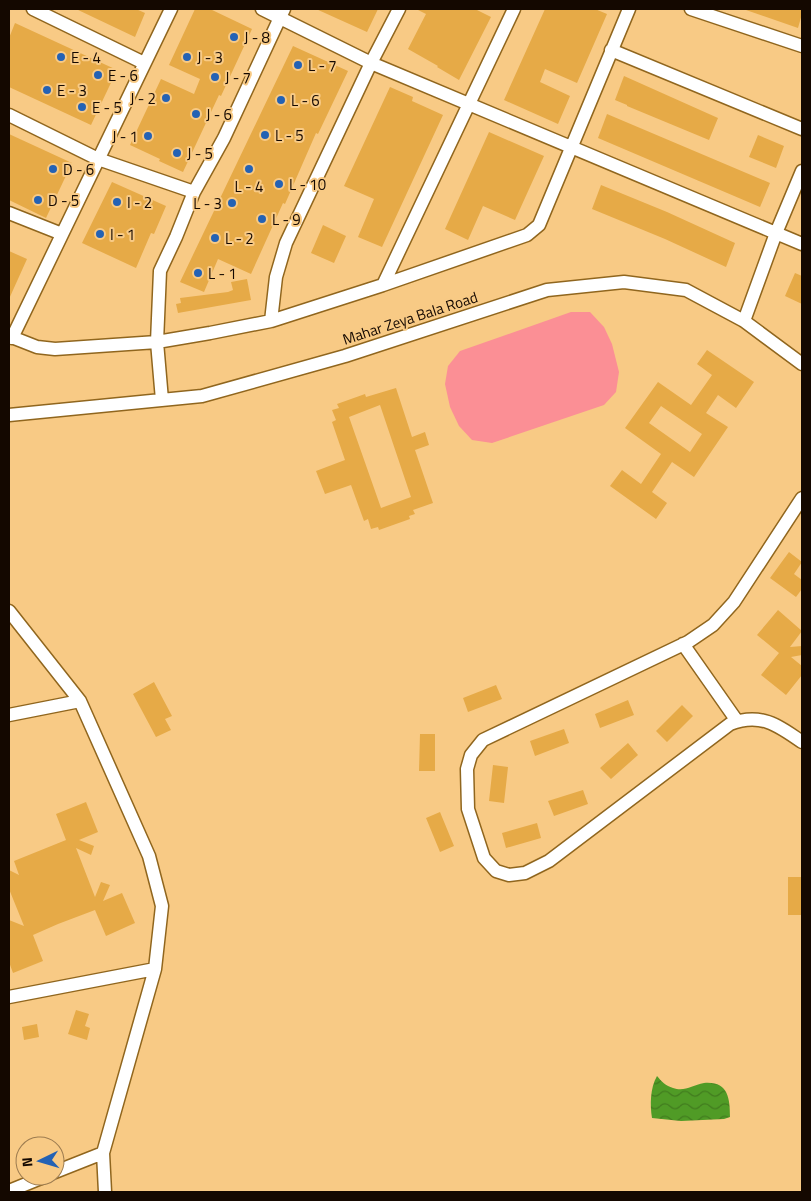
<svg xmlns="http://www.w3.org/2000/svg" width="811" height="1201" font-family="'Titillium Web',sans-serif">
	<defs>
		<pattern id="water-waves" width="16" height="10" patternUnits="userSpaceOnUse" patternTransform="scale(1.25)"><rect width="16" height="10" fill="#509b26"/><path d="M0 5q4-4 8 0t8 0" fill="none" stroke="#417c1e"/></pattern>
	</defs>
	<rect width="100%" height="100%" fill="#f8ca85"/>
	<path fill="#fb8f95" d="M571 312H590L604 327 612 344 619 372 616 392 604 405 492 443 472 440 459 426 450 407 445 384 448 366 460 351Z"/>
	<path fill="url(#water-waves)" d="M657 1076C661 1081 666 1086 673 1088 685 1092 692 1085 704 1083 728 1081 730 1098 730 1117L724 1119 681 1121 652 1118C650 1105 650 1088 657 1076Z"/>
	<path fill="#e6aa47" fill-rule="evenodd" d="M76 9H136L145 13 135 37Z
		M195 9H210L252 29 221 96 219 95 183 172 159 161 160 159 130 145 161 79 194 94 200 79 169 65Z
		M316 9H378L367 32Z
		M416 9H475L491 17 459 80 437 67 438 66 408 49 426 14Z
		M545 9H595L607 14 577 83 545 69 540 82 570 96 558 124 504 100Z
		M746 9H802V14L798 28 746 10Z
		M15 23 117 70 91 125 9 87V38Z
		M293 46 348 71 318 134 316 133 285 204 283 203 251 274 218 259 204 292 180 282Z
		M624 76 718 118 709 140 627 106V105L615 100Z
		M390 87 413 97 412 101 443 115 382 247 358 237 374 199 344 186Z
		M607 114 770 183 760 207 598 138Z
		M489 132 544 156 515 220 483 206 468 240 445 229Z
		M9 134 72 163 46 218 9 200Z
		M758 135 784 146 776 168 749 157Z
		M112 182 166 206 154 234 151 233 136 268 82 243Z
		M601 185 667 212 735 243 726 267 665 239 592 209Z
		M323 225 346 236 334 263 311 253Z
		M9 251 27 259 9 299Z
		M795 273 802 276V304L785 296Z
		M247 279 251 300 178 313 176 304 181 303 180 298 228 292 233 290 231 282Z
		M707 350 754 382 736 408 718 395 706 413 728 427 694 477 672 462 652 492 667 503 656 519 610 486 622 470 641 484 661 454 625 428 658 382 691 405 712 375 697 364ZM661 406 702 434 690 452 649 423Z
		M396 388 412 437 425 432 429 445 415 450 433 503 413 510 415 514 409 516 410 519 379 530 378 527 371 529 368 519 364 521 351 485 325 494 316 471 345 460 332 422 336 420 332 410 339 408 337 404 365 394 366 397ZM380 405 411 497 381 508 349 417Z
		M789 552 802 562 794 574 802 580V589L796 597 770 578Z
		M778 610 802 631 790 647 802 646V655L791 657 802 666V675L786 695 761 675 779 653 757 635Z
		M154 682 172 716 165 719 171 730 156 737 133 694Z
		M496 685 502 699 468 712 463 698Z
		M628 700 634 715 600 728 595 714Z
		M682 705 693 716 667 742 656 731Z
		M564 729 569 743 535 756 530 741Z
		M420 734H435V771H419Z
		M628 743 638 755 611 779 600 768Z
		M493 765 508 767 504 803 489 801Z
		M583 790 588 804 554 816 548 801Z
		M86 802 98 832 79 840 94 846 91 855 76 848 95 897 101 882 110 885 103 901 122 893 135 923 106 936 95 910 58 924 33 935 43 961 13 973 9 962V920L24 926 9 889V870L19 875 14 861 66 840 56 814Z
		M440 812 454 846 440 852 426 818Z
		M537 823 541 838 506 848 502 833Z
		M788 877H802V915H788Z
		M76 1010 89 1014 85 1026 90 1028 87 1040 68 1034Z
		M37 1024 39 1037 24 1040 22 1027Z"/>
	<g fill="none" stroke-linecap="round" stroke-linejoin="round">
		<g stroke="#90661e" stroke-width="15">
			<path id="minor" d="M33 9 144 63
				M262 9 371 63 802 244
				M691 9 802 46
				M611 50 802 129
				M9 115 98 159 194 192
				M9 213 62 234
				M383 285 514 9
				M271 321 276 277 286 243 371 63 399 9
				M744 321 776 233 802 171
				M9 336 37 347 55 349 157 342 210 333 271 321 383 285 527 235 539 225 629 9
				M12 338 171 9
				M162 400 157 342 160 271 176 237 194 192 224 138 284 9
				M9 415 202 396 345 356 547 290 624 282 686 290 744 321 802 364
				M802 498 734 602 713 625 688 642 483 740 471 755 467 769 468 809 484 858 496 871 509 875 525 873 549 861 730 724C760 712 778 725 802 742
				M9 611 80 701 149 856 162 906 155 969 103 1153 105 1192
				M683 644 737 721
				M9 715 80 701
				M9 997 155 969
				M55 1172 103 1153
				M9 1191 46 1176"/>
		</g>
		<use href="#minor" stroke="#fff" stroke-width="12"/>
	</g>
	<g fill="#2462b4" stroke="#f8ca85" stroke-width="2">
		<circle cx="234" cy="37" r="5"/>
		<circle cx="61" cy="57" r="5"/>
		<circle cx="187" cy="57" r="5"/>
		<circle cx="298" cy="65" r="5"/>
		<circle cx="98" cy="75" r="5"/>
		<circle cx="215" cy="77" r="5"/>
		<circle cx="47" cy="90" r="5"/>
		<circle cx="166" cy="98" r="5"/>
		<circle cx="281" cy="100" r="5"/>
		<circle cx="82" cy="107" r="5"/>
		<circle cx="196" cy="114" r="5"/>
		<circle cx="265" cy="135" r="5"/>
		<circle cx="148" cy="136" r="5"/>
		<circle cx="177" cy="153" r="5"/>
		<circle cx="53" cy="169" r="5"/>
		<circle cx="249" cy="169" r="5"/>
		<circle cx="279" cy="184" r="5"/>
		<circle cx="38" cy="200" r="5"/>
		<circle cx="117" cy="202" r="5"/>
		<circle cx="232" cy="203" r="5"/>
		<circle cx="262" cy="219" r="5"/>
		<circle cx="100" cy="234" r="5"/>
		<circle cx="215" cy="238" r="5"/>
		<circle cx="198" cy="273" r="5"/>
	</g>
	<g text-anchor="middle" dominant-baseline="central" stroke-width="4" stroke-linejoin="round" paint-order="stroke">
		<g font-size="15" fill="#140800" stroke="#f8ca85" text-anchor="start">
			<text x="244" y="37">J - 8</text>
			<text x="71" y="57">E - 4</text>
			<text x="197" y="57">J - 3</text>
			<text x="308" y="65">L - 7</text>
			<text x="108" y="75">E - 6</text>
			<text x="225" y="77">J - 7</text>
			<text x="57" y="90">E - 3</text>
			<text x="156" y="98" text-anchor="end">J - 2</text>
			<text x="291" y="100">L - 6</text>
			<text x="92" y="107">E - 5</text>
			<text x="206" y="114">J - 6</text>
			<text x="275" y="135">L - 5</text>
			<text x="138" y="136" text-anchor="end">J - 1</text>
			<text x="187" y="153">J - 5</text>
			<text x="63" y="169">D - 6</text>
			<text x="289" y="184">L - 10</text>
			<text x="249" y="186" text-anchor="middle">L - 4</text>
			<text x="48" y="200">D - 5</text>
			<text x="127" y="202">I - 2</text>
			<text x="222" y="203" text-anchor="end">L - 3</text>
			<text x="272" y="219">L - 9</text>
			<text x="110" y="234">I - 1</text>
			<text x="225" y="238">L - 2</text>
			<text x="208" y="273">L - 1</text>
		</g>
		<g font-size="15" fill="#140800" stroke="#f8ca85">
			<text transform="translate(410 318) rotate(-18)">Mahar Zeya Bala Road</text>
		</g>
	</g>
	<rect width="811" height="1201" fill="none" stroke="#140800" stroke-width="20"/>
	<g transform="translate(40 1161) rotate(265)"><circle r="24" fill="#f8ca85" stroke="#9d7c50"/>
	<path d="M0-4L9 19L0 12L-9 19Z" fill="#2462b4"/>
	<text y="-8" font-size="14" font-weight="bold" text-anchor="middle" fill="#140800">N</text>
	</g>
</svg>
